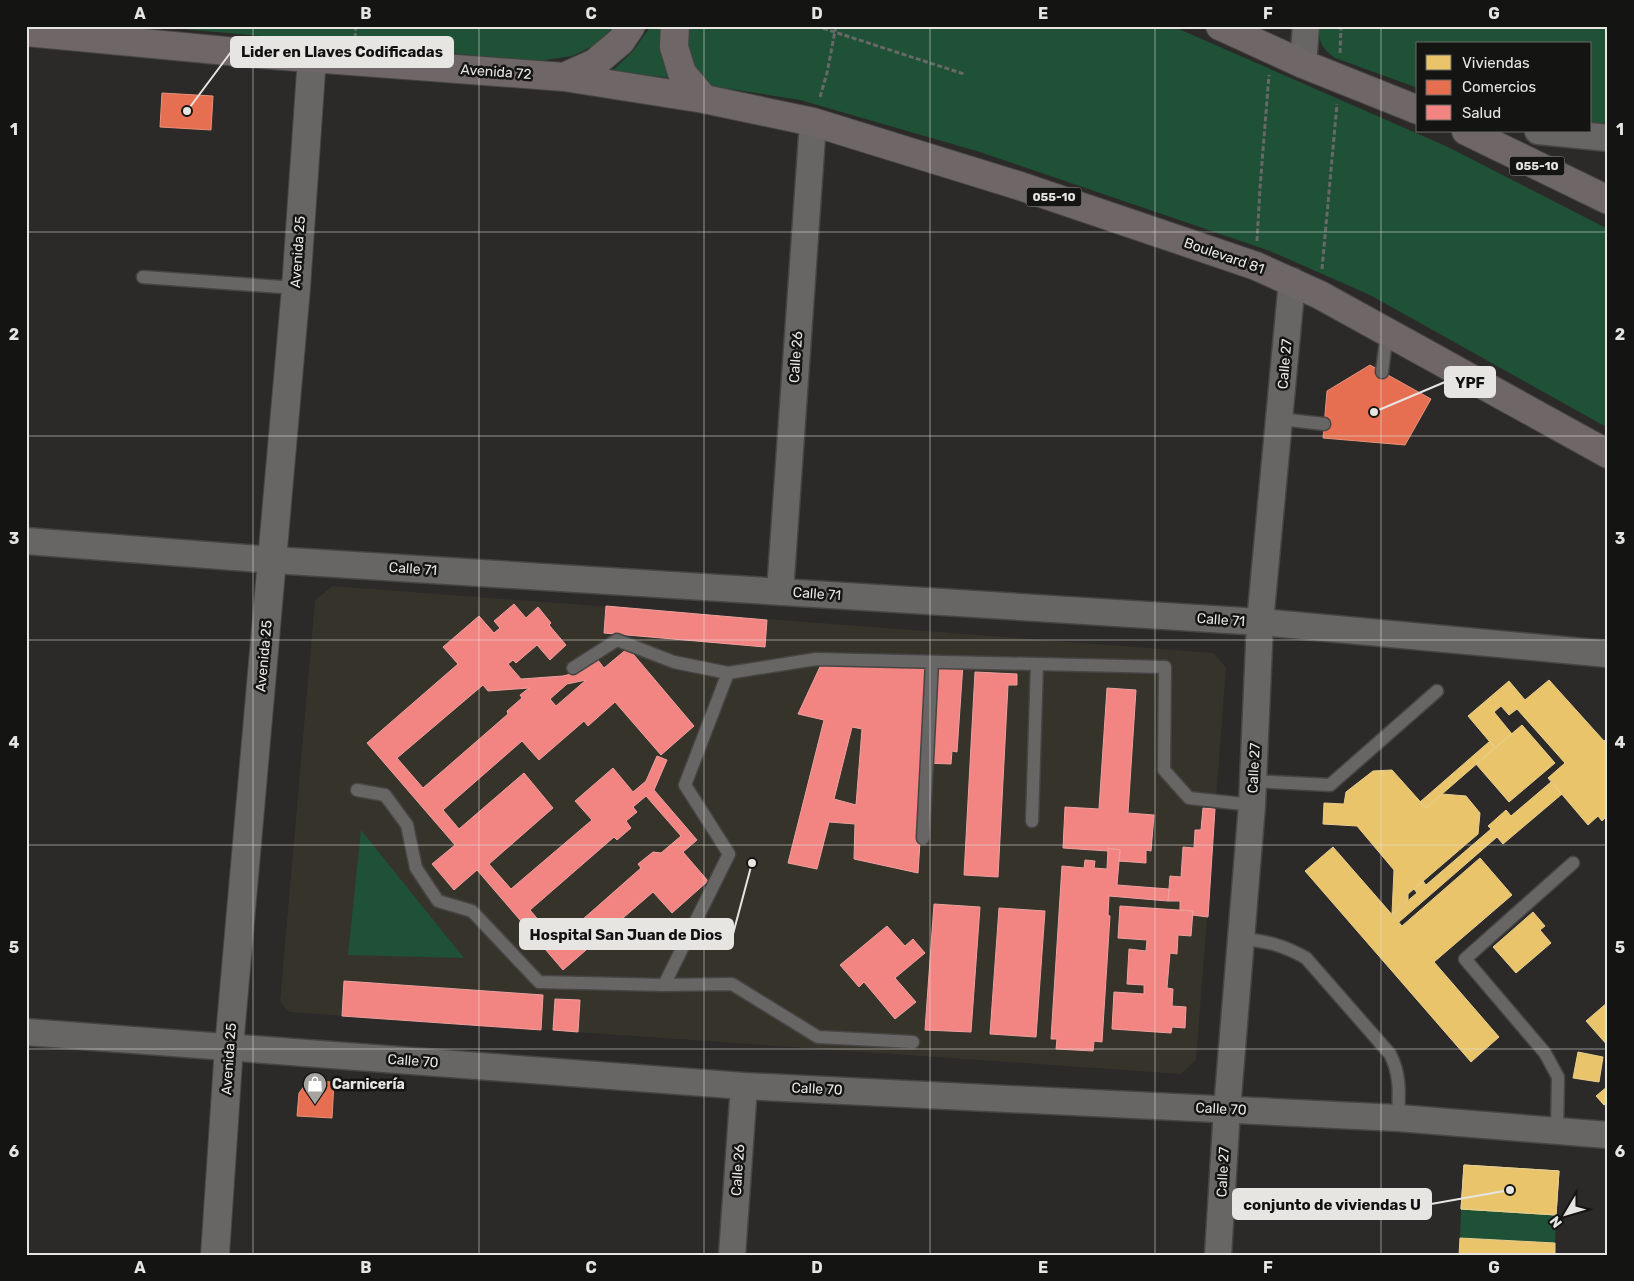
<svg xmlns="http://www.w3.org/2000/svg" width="1634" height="1281" font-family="Rubik,sans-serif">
	<rect width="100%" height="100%" fill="#2b2a28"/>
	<path fill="#36332b" d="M333 586 1214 653 1226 668 1196 1060 1181 1074 289 1012 280 1002 315 600Z"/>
	<path fill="#1e5135" d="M149 26H615L593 46 572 56 539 61Z
		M651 26H663L662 57 671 78 612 71 633 51Z
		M688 26H1172L1448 147 1608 229V428L1370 295 1270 251 980 152 800 100 705 85 685 59Z
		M1320 26H1608V125L1590 124V44H1418V88L1335 58C1322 48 1318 43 1320 26Z
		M361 830 464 958 348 955Z
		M1461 1209 1556 1215 1555 1243 1460 1238Z"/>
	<path fill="#e9c46a" stroke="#e8ce8e" d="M1549 680 1604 741 1608 738V815L1602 821 1598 816 1588 825 1548 778 1565 763 1517 709 1509 715 1501 706 1494 712 1512 734 1495 748 1468 716 1509 681 1525 700Z
		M1522 725 1555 763 1509 802 1476 764Z
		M1490 741 1495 748 1426 808 1420 802Z
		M1392 770 1426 808 1442 794 1466 796 1480 813 1478 834 1408 894V900L1392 914 1394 870 1357 826 1323 824 1324 803 1344 804 1346 792 1373 771Z
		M1551 782 1562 794 1503 844 1497 837 1399 922 1392 914 1417 893 1414 889 1423 881 1426 885 1491 829 1488 826 1506 810 1511 816Z
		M1333 847 1402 926 1480 858 1512 895 1434 962 1499 1037 1471 1062 1305 871Z
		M1533 912 1545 926 1540 930 1551 943 1516 973 1493 947Z
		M1608 1002V1046L1586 1021Z
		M1578 1052 1603 1057 1599 1082 1573 1078Z
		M1608 1086V1102L1604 1105 1596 1096Z
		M1464 1165 1559 1171 1556 1215 1461 1209Z
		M1464 1165 1559 1171 1556 1215 1461 1209Z
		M1460 1238 1555 1243V1255H1459Z"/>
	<path fill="#e76f51" stroke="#e7927c" d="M162 93 213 96 211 130 160 127Z
		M1370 365 1431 399 1405 445 1323 438 1327 391Z
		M308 1081 334 1082 332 1118 297 1116 299 1093Z"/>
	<path fill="#f28482" stroke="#eea19f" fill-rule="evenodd" d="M514 604 526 618 538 607 551 623 549 625 566 645 550 660 537 645 516 663 513 660 508 664 521 679 563 676 583 671 597 659 604 668 628 648 694 726 661 755 615 702 588 726 584 721 539 760 522 741 443 810 459 829 524 773 553 808 489 864 511 889 592 820 575 801 613 768 633 792 646 781 657 756 667 760 654 790 697 840 683 852 708 881 672 913 653 892 563 970 477 870 454 890 432 864 455 845 367 743 458 664 443 647 479 616 494 633 500 628 494 621ZM586 680 556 706 550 699 567 684ZM483 685 488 691 529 688 520 695 522 698 507 711 508 714 423 788 397 758ZM646 796 681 836 661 853 653 852 638 864 641 868 557 942 530 910 614 837 617 840 631 828 626 821 637 812 633 807Z
		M606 606 767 620 765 647 604 633Z
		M825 656 963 664 957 752 952 751 951 764 925 763 918 873 854 859 855 824 829 822 817 869 788 863 824 720 798 714ZM852 727 862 729 856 805 834 799Z
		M975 672 1017 674V685H1008L998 877 964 875Z
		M1107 688 1136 690 1128 813 1154 815 1151 851 1146 850V863L1119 861 1120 850 1108 848V851L1063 848 1065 807 1099 809Z
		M1203 808 1215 809 1208 917 1192 915 1193 911 1180 910V901H1168L1170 876 1181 877 1183 847 1194 848 1195 830H1201Z
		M1108 848 1120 850 1117 885 1169 889 1168 901 1109 896 1108 915 1110 916 1102 1042 1094 1041 1093 1051 1056 1049 1057 1039H1051L1062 866 1084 868 1085 860 1095 861 1094 868 1107 869Z
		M934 904 980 907 971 1032 925 1030Z
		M1120 906 1193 911 1191 936 1178 935 1177 954 1170 953 1167 988 1173 989 1172 1006 1186 1007 1185 1028 1172 1027 1171 1033 1112 1029 1114 992 1144 994V985L1127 984 1129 949 1146 951 1147 940 1118 938Z
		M999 908 1045 911 1036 1037 990 1034Z
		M887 926 905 946 913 939 925 953 895 978 916 1002 895 1019 864 982 859 987 840 965Z
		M344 981 543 995 541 1030 342 1016Z
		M555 999 580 1000 578 1032 553 1030Z"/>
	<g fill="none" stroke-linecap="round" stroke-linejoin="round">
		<g stroke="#464544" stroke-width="15">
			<path id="lane" d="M143 277 296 288
				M1382 372 1387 332
				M1280 419 1324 424
				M573 668 617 640 674 662 728 673
				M1253 781 1330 785 1437 691
				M357 790 385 795 407 825 416 868 438 901 472 911 539 982 664 985 729 854 685 785 728 673 816 659 1165 667 1164 770 1189 798 1252 805
				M1032 821 1037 664
				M923 838 932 662
				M1240 938C1268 942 1281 944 1306 958L1390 1054C1401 1075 1399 1095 1398 1118
				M664 985 732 984 818 1037 913 1042
				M1557 1132 1558 1077 1545 1053 1465 959 1573 863"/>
		</g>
		<g stroke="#464544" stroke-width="29">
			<path id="street" d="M1303 64 1306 26
				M1538 131 1608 138
				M26 541 273 560 1260 622 1608 654
				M780 592 813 122
				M26 1032 744 1086 1398 1118 1608 1135
				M732 1255 744 1086
				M1218 1255 1227 1109 1252 805 1260 622 1292 281"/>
		</g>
		<g stroke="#464544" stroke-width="30">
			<path id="secondary" d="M215 1255 229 1047 296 288 312 57"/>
		</g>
		<g stroke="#464544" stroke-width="30">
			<path id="highway" d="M675 26 674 47 682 73 704 99
				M1220 26 1303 64 1418 110
				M26 32 258 54 564 77 704 99 813 122 1020 186 1256 266 1320 295 1608 454
				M564 77 595 63 621 41 631 26
				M1466 131 1608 200"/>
		</g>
		<path stroke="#686867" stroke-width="3" stroke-dasharray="5 2.5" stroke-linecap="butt" d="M816 26 964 74
			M355 38 356 26
			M1340 53 1341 26
			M820 97 827 73 836 26
			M1257 241 1260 188 1269 75
			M1322 269 1337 104"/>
		<use href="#lane" stroke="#676665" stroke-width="12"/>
		<use href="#street" stroke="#676665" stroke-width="26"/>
		<use href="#secondary" stroke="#676665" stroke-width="28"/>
		<use href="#highway" stroke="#6f6668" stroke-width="28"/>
	</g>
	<path fill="none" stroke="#e6e5e2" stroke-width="1" stroke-opacity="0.55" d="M253 26V1255M479 26V1255M704 26V1255M930 26V1255M1155 26V1255M1381 26V1255M26 232H1608M26 436H1608M26 640H1608M26 845H1608M26 1049H1608"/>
	<defs>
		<g id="shop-pin" transform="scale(1.25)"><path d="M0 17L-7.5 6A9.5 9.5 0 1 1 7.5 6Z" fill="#a5a4a1" stroke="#141412"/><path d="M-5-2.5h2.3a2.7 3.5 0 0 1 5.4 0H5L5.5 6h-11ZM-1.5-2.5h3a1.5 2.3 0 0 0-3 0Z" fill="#fff"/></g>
	</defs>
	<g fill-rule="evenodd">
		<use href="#shop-pin" x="315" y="1084"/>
	</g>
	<g text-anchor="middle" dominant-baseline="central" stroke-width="5" stroke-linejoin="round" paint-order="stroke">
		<g fill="#141412" stroke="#a7a6a4" stroke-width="1">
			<rect x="1509.5" y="156.5" width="55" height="19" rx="4"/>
			<rect x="1026.5" y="187.5" width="55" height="19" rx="4"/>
		</g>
		<g font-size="12" font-weight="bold" fill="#e6e5e2">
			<text x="1537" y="166">055-10</text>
			<text x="1054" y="197">055-10</text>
		</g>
		<g font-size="14" fill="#e6e5e2" stroke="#141412">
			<text transform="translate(496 72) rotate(4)">Avenida 72</text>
			<text transform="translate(298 252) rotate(-86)">Avenida 25</text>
			<text transform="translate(1224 256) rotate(19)">Boulevard 81</text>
			<text transform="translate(796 357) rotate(-86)">Calle 26</text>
			<text transform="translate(1285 364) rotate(-85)">Calle 27</text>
			<text transform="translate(413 569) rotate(4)">Calle 71</text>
			<text transform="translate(817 594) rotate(4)">Calle 71</text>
			<text transform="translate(1221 620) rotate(4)">Calle 71</text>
			<text transform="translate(264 656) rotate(-85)">Avenida 25</text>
			<text transform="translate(1254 768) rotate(-87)">Calle 27</text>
			<text transform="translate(229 1059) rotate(-86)">Avenida 25</text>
			<text transform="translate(413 1061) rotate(4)">Calle 70</text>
			<text transform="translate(817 1089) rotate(3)">Calle 70</text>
			<text transform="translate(1221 1109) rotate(3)">Calle 70</text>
			<text transform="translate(738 1170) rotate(-86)">Calle 26</text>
			<text transform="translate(1223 1172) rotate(-87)">Calle 27</text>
		</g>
		<g font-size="14" font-weight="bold" fill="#e6e5e2" stroke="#141412" text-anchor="start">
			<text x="332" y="1084">Carnicería</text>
		</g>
	</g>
	<path fill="none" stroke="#e6e5e2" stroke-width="2" d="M187 111L231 52M1374 412L1445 382M752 863L733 934M1510 1190L1431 1204"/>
	<g fill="#e6e5e2" stroke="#141412" stroke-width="2">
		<circle cx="187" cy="111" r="5"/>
		<circle cx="1374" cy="412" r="5"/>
		<circle cx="752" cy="863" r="5"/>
		<circle cx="1510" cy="1190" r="5"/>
	</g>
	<g fill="#e6e5e2" stroke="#e6e5e2" stroke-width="2">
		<rect x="231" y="37" width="222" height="30" rx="5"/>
		<rect x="1445" y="367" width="50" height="30" rx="5"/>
		<rect x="520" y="919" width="213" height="30" rx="5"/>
		<rect x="1233" y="1189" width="198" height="30" rx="5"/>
	</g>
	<g font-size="15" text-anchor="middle" font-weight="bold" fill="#111">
		<text x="342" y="57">Lider en Llaves Codificadas</text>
		<text x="1470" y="388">YPF</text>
		<text x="626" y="940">Hospital San Juan de Dios</text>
		<text x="1332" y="1210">conjunto de viviendas U</text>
	</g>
	<rect width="1634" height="1281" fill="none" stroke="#141412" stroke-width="55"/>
	<rect x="1416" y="42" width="175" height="90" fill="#141412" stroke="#686865"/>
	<rect x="1426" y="55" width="25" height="15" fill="#e9c46a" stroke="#686865"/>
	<text x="1462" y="68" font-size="15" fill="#e6e5e2">Viviendas</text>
	<rect x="1426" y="80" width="25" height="15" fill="#e76f51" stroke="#686865"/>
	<text x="1462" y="92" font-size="15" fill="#e6e5e2">Comercios</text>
	<rect x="1426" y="105" width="25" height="15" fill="#f28482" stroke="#686865"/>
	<text x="1462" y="118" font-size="15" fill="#e6e5e2">Salud</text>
	<g transform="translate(1566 1214) rotate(232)" stroke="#141412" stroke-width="4" paint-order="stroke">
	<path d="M0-4L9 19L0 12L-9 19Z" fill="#e6e5e2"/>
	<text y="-8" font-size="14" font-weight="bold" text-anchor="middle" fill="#e6e5e2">N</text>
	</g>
	<rect x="28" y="28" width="1578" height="1226" fill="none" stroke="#e6e5e2" stroke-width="2"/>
	<g font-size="16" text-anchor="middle" font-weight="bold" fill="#e6e5e2">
		<text x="140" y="19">A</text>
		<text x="366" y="19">B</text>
		<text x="591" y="19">C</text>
		<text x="817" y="19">D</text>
		<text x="1043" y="19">E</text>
		<text x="1268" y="19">F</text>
		<text x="1494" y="19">G</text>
		<text x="14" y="135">1</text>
		<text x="1620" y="135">1</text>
		<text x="14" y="340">2</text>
		<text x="1620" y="340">2</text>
		<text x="14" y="544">3</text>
		<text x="1620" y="544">3</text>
		<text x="14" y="748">4</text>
		<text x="1620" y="748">4</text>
		<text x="14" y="953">5</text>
		<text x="1620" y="953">5</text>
		<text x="14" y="1157">6</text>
		<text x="1620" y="1157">6</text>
		<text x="140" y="1273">A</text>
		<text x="366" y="1273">B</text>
		<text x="591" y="1273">C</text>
		<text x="817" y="1273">D</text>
		<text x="1043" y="1273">E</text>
		<text x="1268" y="1273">F</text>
		<text x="1494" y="1273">G</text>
	</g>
</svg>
